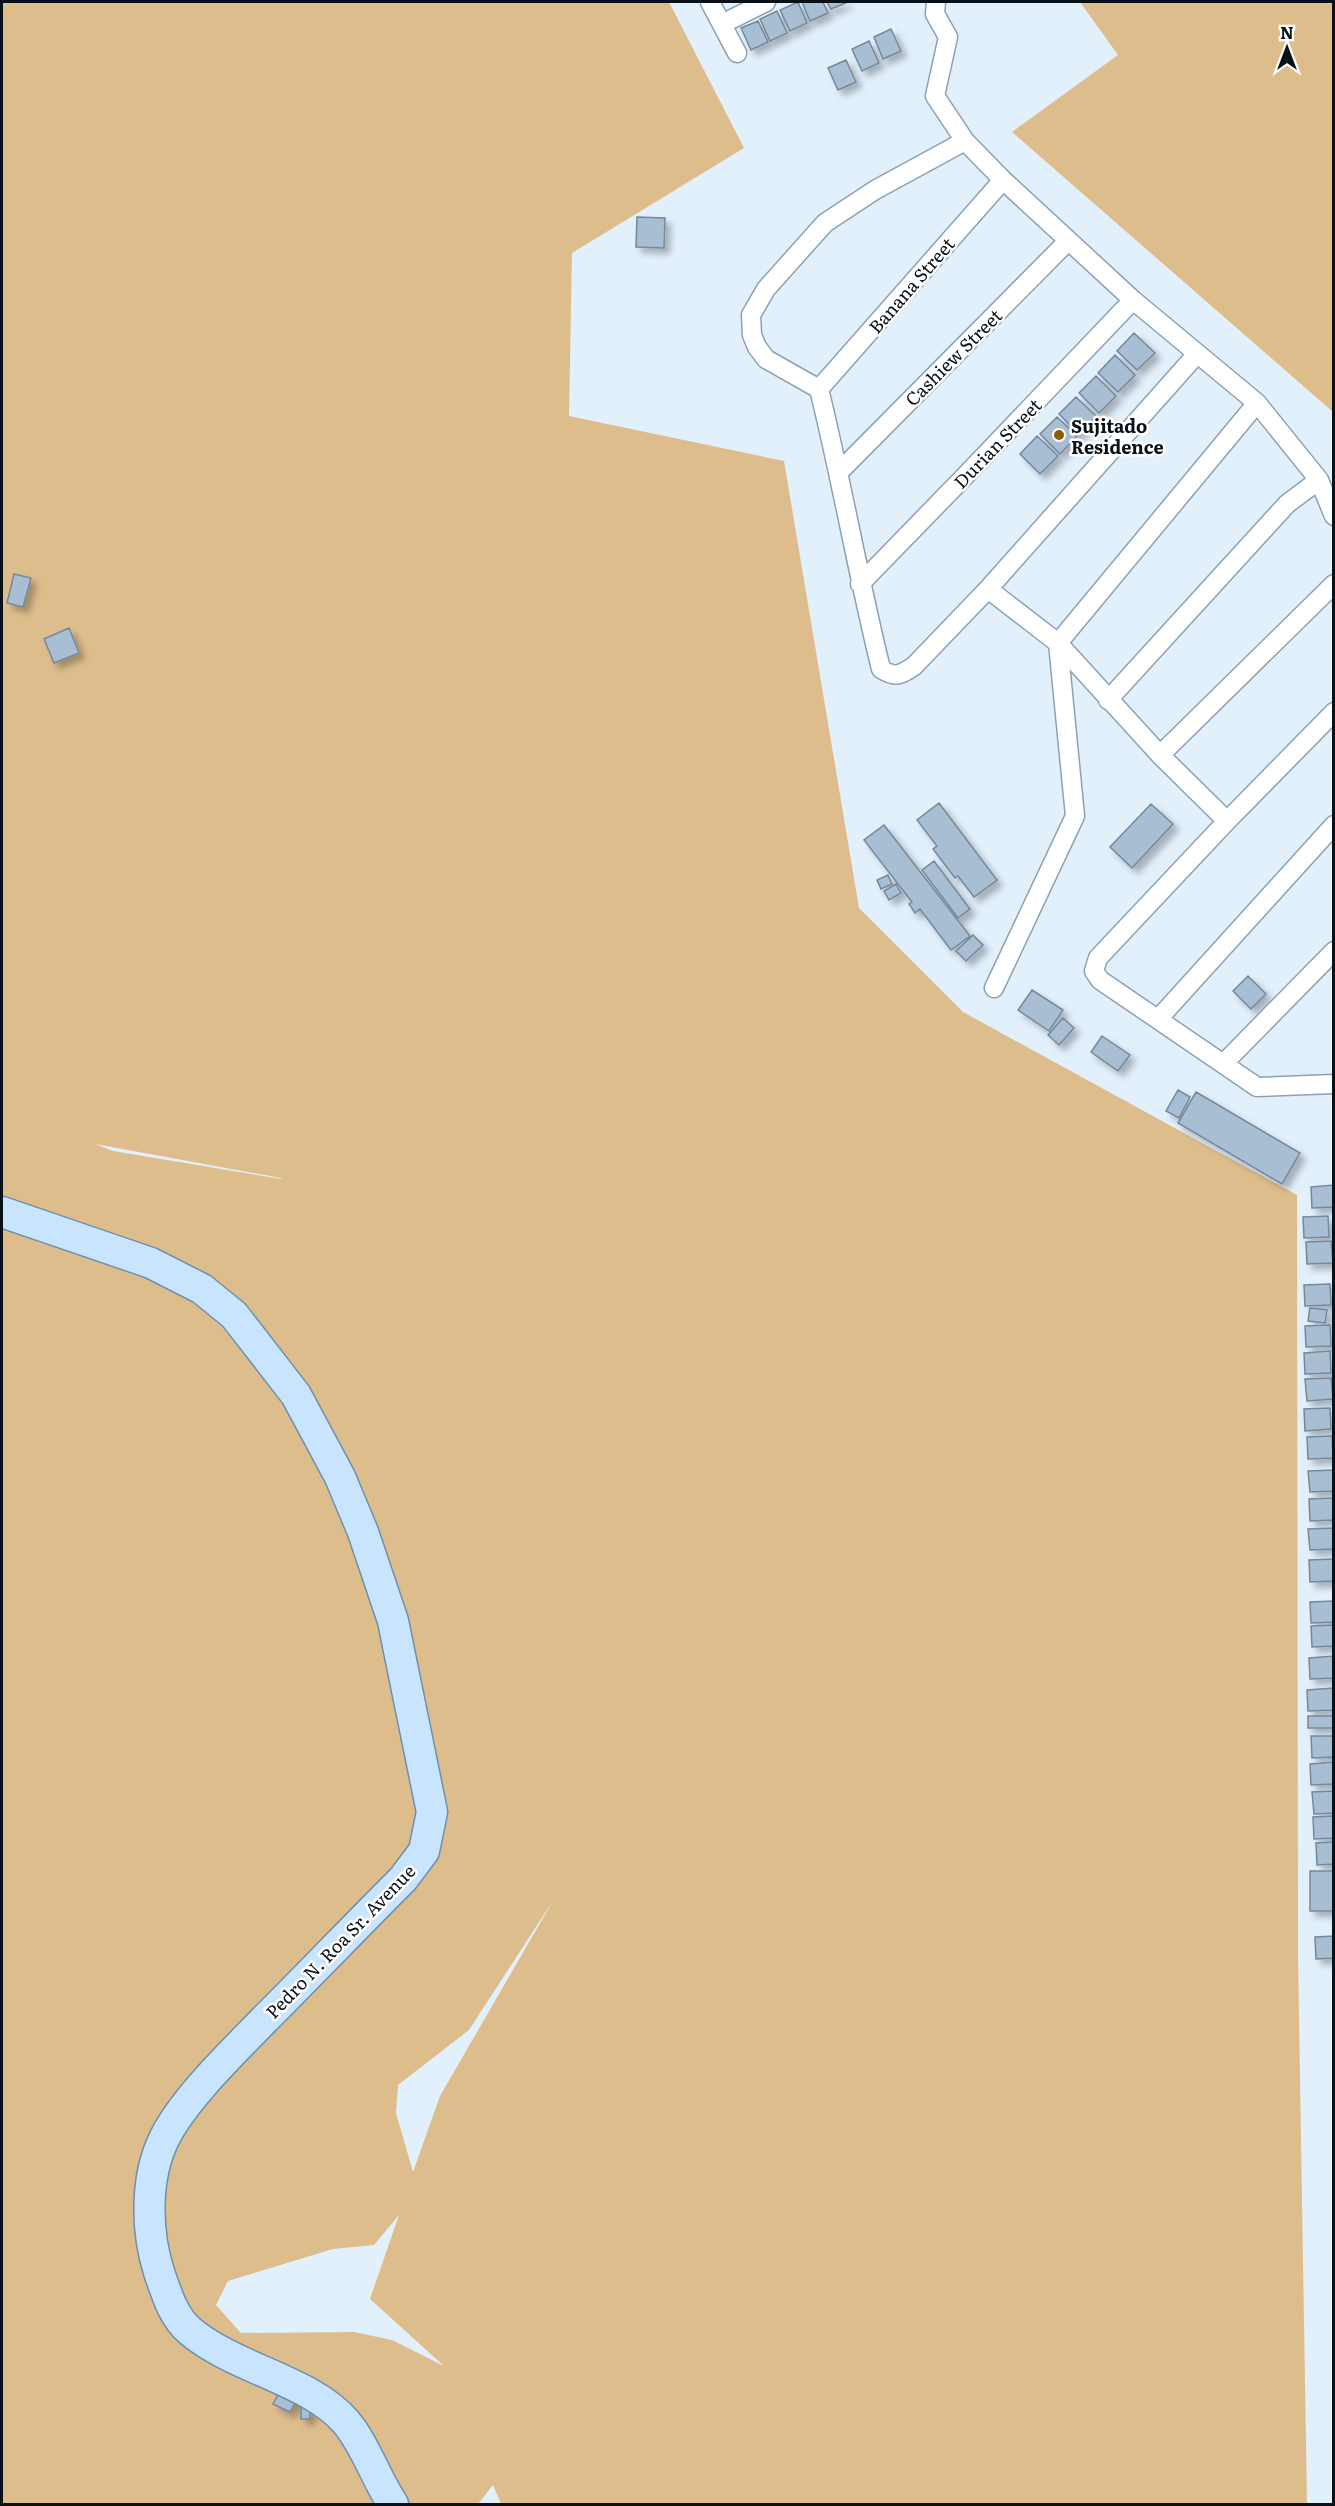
<svg xmlns="http://www.w3.org/2000/svg" width="1335" height="2506" font-family="Literata,serif">
	<defs>
		<filter id="shadow"><feDropShadow dx="5.5" dy="5.5" stdDeviation="3" flood-color="#0004"/></filter>
	</defs>
	<rect width="100%" height="100%" fill="#e2f0fc"/>
	<path fill="#debd8c" fill-rule="evenodd" d="M2 2H669L744 148 572 253 569 416 784 461 859 908 963 1012 1297 1195 1298 1955 1307 2504H501L493 2485 478 2504H2ZM95 1144 281 1178V1179L113 1151ZM554 1899 440 2096 413 2172 396 2113 398 2085 469 2030ZM399 2215 370 2299 444 2366 392 2340 354 2332 241 2333 216 2305 228 2281 333 2249 374 2245Z
		M1080 2H1333V412L1012 132 1118 55Z"/>
	<path fill="#a8bed2" stroke="#74899c" stroke-width="1.5" filter="url(#shadow)" d="M798 2 807 23 790 31 780 10Z
		M802 2H823L828 13 810 21Z
		M827 2H848L831 9Z
		M777 11 787 33 770 41 760 19Z
		M758 21 768 42 751 50 741 28Z
		M891 29 901 51 883 59 874 37Z
		M869 41 879 63 862 71 852 49Z
		M846 60 856 82 838 90 828 68Z
		M637 217 665 218 664 248 636 247Z
		M1134 333 1155 353 1137 370 1117 351Z
		M1115 355 1135 375 1118 392 1098 373Z
		M1096 376 1116 396 1099 413 1079 393Z
		M1076 397 1096 416 1079 434 1059 414Z
		M1057 417 1077 436 1060 454 1040 434Z
		M1037 436 1058 456 1040 474 1020 454Z
		M14 574 31 578 23 607 7 603Z
		M69 628 79 653 54 663 44 639Z
		M939 803 997 880 974 897 958 876 955 878 933 849 937 846 917 820Z
		M1151 804 1173 824 1132 868 1110 847Z
		M884 825 970 936 951 950 920 909 915 913 909 904 912 902 864 840Z
		M934 861 970 909 958 918 922 870Z
		M888 875 892 884 881 889 877 880Z
		M896 884 901 893 889 900 884 891Z
		M973 935 983 945 966 961 956 951Z
		M1248 976 1266 994 1251 1009 1233 991Z
		M1032 990 1063 1010 1049 1031 1018 1010Z
		M1063 1018 1074 1028 1059 1045 1048 1035Z
		M1102 1036 1130 1055 1118 1071 1091 1052Z
		M1178 1090 1190 1097 1179 1118 1166 1111Z
		M1196 1092 1300 1153 1282 1184 1178 1123Z
		M1334 1185V1207L1312 1208 1311 1187Z
		M1328 1216 1329 1237 1304 1238 1303 1217Z
		M1331 1241 1333 1263 1307 1264 1306 1242Z
		M1330 1284 1331 1305 1305 1306 1304 1285Z
		M1310 1308 1327 1310 1325 1323 1308 1321Z
		M1330 1325 1331 1346 1306 1347 1305 1326Z
		M1330 1351 1331 1373 1305 1374 1304 1353Z
		M1331 1378 1333 1399 1307 1401 1305 1379Z
		M1330 1408 1331 1429 1305 1431 1304 1409Z
		M1332 1436 1333 1458 1308 1459 1307 1437Z
		M1334 1470V1491L1310 1492 1308 1471Z
		M1334 1498V1520L1310 1521 1309 1499Z
		M1334 1528V1549L1310 1550 1308 1529Z
		M1334 1559V1581L1310 1582 1309 1560Z
		M1334 1601V1622L1311 1623 1310 1602Z
		M1334 1625V1646L1312 1647 1311 1626Z
		M1334 1656V1678L1310 1679 1309 1658Z
		M1333 1688 1334 1710 1308 1711 1307 1690Z
		M1308 1716H1334V1728H1308Z
		M1311 1736H1334V1757L1312 1758Z
		M1334 1762V1784L1311 1785 1310 1764Z
		M1334 1791V1813L1314 1814 1312 1792Z
		M1334 1816V1838L1314 1839 1313 1817Z
		M1334 1842V1864L1317 1865 1316 1843Z
		M1310 1871H1334V1911H1310Z
		M1334 1936V1958L1316 1959 1315 1937Z
		M282 2388 299 2396 290 2412 273 2404Z
		M301 2407H310V2419H301Z"/>
	<g fill="none" stroke-linecap="round" stroke-linejoin="round">
		<g stroke="#8ca1b5" stroke-width="21">
			<path id="minor" d="M710 2 737 53
				M936 2 935 14 948 37 935 96 965 141 1003 180 1133 300 1257 403 1319 480 1334 516
				M722 24 766 2
				M965 141 875 190 825 223 766 289 751 315 752 335 757 347 766 359 819 389C842 482 858 576 881 669 895 678 901 675 914 666L988 589 1196 355
				M819 389 1003 180
				M839 472 1068 241
				M860 584 966 475 1133 300
				M988 589 1058 643 1160 755 1227 821
				M1108 700 1287 504 1319 480
				M1334 712 1227 821 1098 958 1094 971 1100 980 1257 1087 1334 1084
				M1160 755 1334 584
				M994 988 1075 816 1058 643 1257 403
				M1159 1018 1334 825
				M1224 1063 1334 951"/>
		</g>
		<g stroke="#6e8fae" stroke-width="33">
			<path id="primary" d="M2 1212 151 1263 202 1289 234 1315 296 1395 340 1477 363 1532 393 1621 432 1812 424 1851 403 1879C356 1926 310 1974 263 2021 232 2053 183 2100 164 2139 145 2178 146 2231 159 2272 166 2292 173 2317 190 2331 235 2369 310 2380 346 2422 366 2446 376 2479 393 2504"/>
		</g>
		<use href="#minor" stroke="#fff" stroke-width="18"/>
		<use href="#primary" stroke="#c9e5fe" stroke-width="30"/>
	</g>
	<circle fill="#8b5f01" stroke="#fff" stroke-width="2" cx="1059" cy="435" r="6"/>
	<g text-anchor="middle" dominant-baseline="central" stroke-width="5" stroke-linejoin="round" paint-order="stroke">
		<g font-size="18" fill="#091118" stroke="#fff">
			<text transform="translate(911 285) rotate(-49)">Banana Street</text>
			<text transform="translate(953 357) rotate(-45)">Cashiew Street</text>
			<text transform="translate(997 443) rotate(-46)">Durian Street</text>
			<text transform="translate(340 1941) rotate(-46)">Pedro N. Roa Sr. Avenue</text>
		</g>
		<g font-size="18" font-weight="bold" fill="#091118" stroke="#fff" text-anchor="start">
			<text x="1071" y="425">Sujitado<tspan x="1071" dy="21">Residence</tspan></text>
		</g>
	</g>
	<rect width="1335" height="2506" fill="none" stroke="#091118" stroke-width="6"/>
	<g transform="translate(1287 48)" stroke="#ffffff" stroke-width="4.5" paint-order="stroke">
	<path d="M0-4.5L10 22L0 15L-10 22Z" fill="#091118"/>
	<text y="-9" font-size="16" font-weight="bold" text-anchor="middle" fill="#091118">N</text>
	</g>
</svg>
